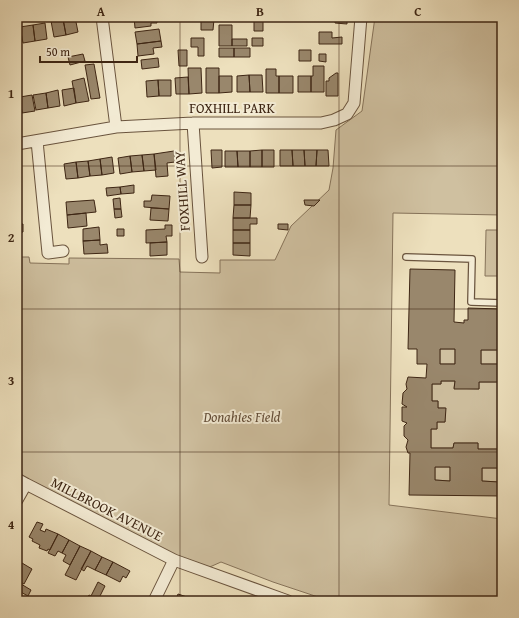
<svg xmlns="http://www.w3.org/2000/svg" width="519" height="618" font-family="'Gentium Book Plus',serif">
	<rect width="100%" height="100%" fill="#ede0bd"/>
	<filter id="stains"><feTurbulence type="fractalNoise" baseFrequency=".005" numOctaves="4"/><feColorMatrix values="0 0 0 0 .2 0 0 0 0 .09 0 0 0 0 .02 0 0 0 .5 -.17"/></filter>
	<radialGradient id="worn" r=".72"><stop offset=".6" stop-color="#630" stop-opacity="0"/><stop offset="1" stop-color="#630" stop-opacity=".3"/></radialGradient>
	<path fill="#cfc0a0" stroke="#86735a" d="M375 17H502V215L393 213 389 505 502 519V601H330L273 582 221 562 203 570 17 478V257H29L30 263 69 264V258L179 259 180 272 220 273V260H275L291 226 329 190 333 168 336 130 362 111Z
		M486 230H502V276H485Z
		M440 349H455V364H440Z
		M481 350H502V364H481Z
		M441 381H455L454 388 479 389V382H502V449H478V443H454L453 448H431V429H437V422H445V408H438V401H432V384H441Z
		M435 467H450V481L435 480Z
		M482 468H500L499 482 482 481Z"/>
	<path fill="#99876c" stroke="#3e2614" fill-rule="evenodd" d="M75 17 78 32 66 35 63 19Z
		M134 17H156L157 23H151V26L135 28Z
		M201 17H216V19H214L213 30H201Z
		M254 17H263V31H254Z
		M335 17H347V24L335 23Z
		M63 19 66 35 54 37 51 21Z
		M45 23 47 39 35 41 33 25Z
		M33 25 35 41 23 43 20 27Z
		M219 25H232V46H219Z
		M159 29 161 41 137 44 135 32Z
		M319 32H332V38L342 37V44H319Z
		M191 38H204V56H198V47H191Z
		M252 38H263V46H252Z
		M232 39H247V46H232Z
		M161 41 162 47 153 48 154 54 138 56 137 44Z
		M219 48H234V57H219Z
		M234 48H250V57H234Z
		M178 50H187V66H179Z
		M299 50H311V61H299Z
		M83 54 85 61 70 65 68 57Z
		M319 54H326V62L319 61Z
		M158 58 159 67 142 69 141 60Z
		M94 64 100 98 91 99 85 65Z
		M313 66H324V92H311V76H313Z
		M188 68H201L202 93 189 94Z
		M206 68H219V93H206Z
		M266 69H276V76H279V93H266Z
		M336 73H338V96H326V81H329V78Z
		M249 75H262L263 92H250Z
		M249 75 250 92H237V76Z
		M219 76H232V92L219 93Z
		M279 76H293V93H279Z
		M298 76H311V92H298Z
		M188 77 189 94H176L175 78Z
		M84 78 89 101 76 103 72 81Z
		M158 80H171V96H159Z
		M158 80 159 96 147 97 146 81Z
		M74 88 76 103 64 106 62 90Z
		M58 90 60 106 48 108 46 93Z
		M46 93 48 108 36 110 33 95Z
		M32 95 35 111 22 113 20 97Z
		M20 97 22 113 17 114V98Z
		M211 150H222V167L212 168Z
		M262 150V167H250V151Z
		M262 150H274V167H262Z
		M280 150H292L293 166H280Z
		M292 150H304L305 166H293Z
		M304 150H317L316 166H305Z
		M317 150H328L329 166H316Z
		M174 151 175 162 167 163 168 176 156 177 154 154Z
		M225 151H237L238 167H225Z
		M237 151H250V167H238Z
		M154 154 156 170 144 171 142 155Z
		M142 155 144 171 132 172 130 156Z
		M130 156 132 172 120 174 118 158Z
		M112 157 114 173 102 175 100 159Z
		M100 159 102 175 90 176 88 161Z
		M88 161 90 176 78 178 76 162Z
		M76 162 78 178 66 179 64 164Z
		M134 185V193L121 194 120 187Z
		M120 187 121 194 107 196 106 188Z
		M234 192 251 193V205H234Z
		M152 195 170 196 169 209 144 207V201H151Z
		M120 198 121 209H114L113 199Z
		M94 200 96 212 67 215 66 202Z
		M304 200H320L314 206 305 205Z
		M234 205H251L250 218H233Z
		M151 208 169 209 168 221 150 220Z
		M114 209H121L122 217 115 218Z
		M86 213 87 226 68 228 67 215Z
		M233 218H257V224H250V230H233Z
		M17 224H23V232L17 233Z
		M278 224H288V230L278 229Z
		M165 225H172V236H166L167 242 146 243V230L165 229Z
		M99 227 100 240 83 241V229Z
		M117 229H124V236H117Z
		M233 230H250V243H233Z
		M100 240V245L107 244 108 253 84 254 83 241Z
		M167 242V255L150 256V243Z
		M233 243H250V256L233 255Z
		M410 269 455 270 454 322 464 323V320H468V308L502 309 501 337H502V382H479V389H454L455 381H441V384H432V401H438V408H446L445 422H437V429H431V448H453L454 443H478V449H502V496L409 495 410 453H408L406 447 408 440 404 436V426L407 423 402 421V407H407L402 404 403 393 407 389 406 384 408 377 426 378 427 364H417V349H408ZM440 349H455V364H440ZM481 350H502V364H481ZM435 467H450V481L435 480ZM482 468H500L499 482 482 481Z
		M37 522 43 524 40 530 45 532 46 529 58 534 50 550 48 549 47 551 39 548 40 545 32 541 33 539 29 537Z
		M58 534 69 540 62 553 58 551 55 556 48 553Z
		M69 540 80 546 70 565 63 561 66 555 62 553Z
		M80 546 91 551 76 580 65 575Z
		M91 551 102 557 95 570 87 566 84 571 81 569Z
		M102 557 113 562 106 575 95 570Z
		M17 560 32 569 24 584 17 580Z
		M113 562 130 571 126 578 123 576 120 582 106 575Z
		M17 580 21 583V584L31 590 28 596 17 590V591Z
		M98 582 105 586 98 600 100 601H85L89 595 91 596Z
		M178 594 190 598 189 601H175Z"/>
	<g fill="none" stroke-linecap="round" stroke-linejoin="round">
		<g stroke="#6a543e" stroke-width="8">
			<path id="lane" d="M406 257 472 259 471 302 502 303"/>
		</g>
		<g stroke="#6a543e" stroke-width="13">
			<path id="street" d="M102 17 116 127
				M193 123 202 257
				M37 141 48 253 63 251
				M17 144 116 127 193 123H321L334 120 347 114 354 103 361 17
				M17 479 26 484 174 560 288 601
				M17 500 26 484
				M154 601 174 560"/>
		</g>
		<use href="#lane" stroke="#f3ebd4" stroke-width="5.5"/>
		<use href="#street" stroke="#f3ebd4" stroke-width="11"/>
	</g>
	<path fill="none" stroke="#3e2614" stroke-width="1" stroke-opacity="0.55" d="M180 17V601M339 17V601M17 166H502M17 309H502M17 452H502"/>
	<g text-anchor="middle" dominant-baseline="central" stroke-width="4" stroke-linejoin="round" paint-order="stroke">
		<g font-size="14" fill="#3e2614" stroke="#f3ebd4">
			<text x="232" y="108">FOXHILL PARK</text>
			<text transform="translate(182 191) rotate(-94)">FOXHILL WAY</text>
			<text transform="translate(107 509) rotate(27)">MILLBROOK AVENUE</text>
		</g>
		<g font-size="14" font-style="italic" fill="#624c37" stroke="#f3ebd4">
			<text x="242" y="417">Donahies Field</text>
		</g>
	</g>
	<rect width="519" height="618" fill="none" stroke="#ede0bd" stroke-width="44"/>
	<path d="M40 56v6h97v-6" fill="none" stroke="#3e2614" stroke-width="2"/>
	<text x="46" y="56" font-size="12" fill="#3e2614" stroke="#f3ebd4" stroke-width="3" paint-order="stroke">50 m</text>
	<rect x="22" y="22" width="475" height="574" fill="none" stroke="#3e2614" stroke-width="1.5"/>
	<g font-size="13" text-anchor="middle" font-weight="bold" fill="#3e2614">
		<text x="101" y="16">A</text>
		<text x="260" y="16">B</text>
		<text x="418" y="16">C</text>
		<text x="11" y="98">1</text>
		<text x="11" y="242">2</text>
		<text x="11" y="385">3</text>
		<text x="11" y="529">4</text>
	</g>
	<rect width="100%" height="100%" filter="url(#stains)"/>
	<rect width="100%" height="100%" fill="url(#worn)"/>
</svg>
